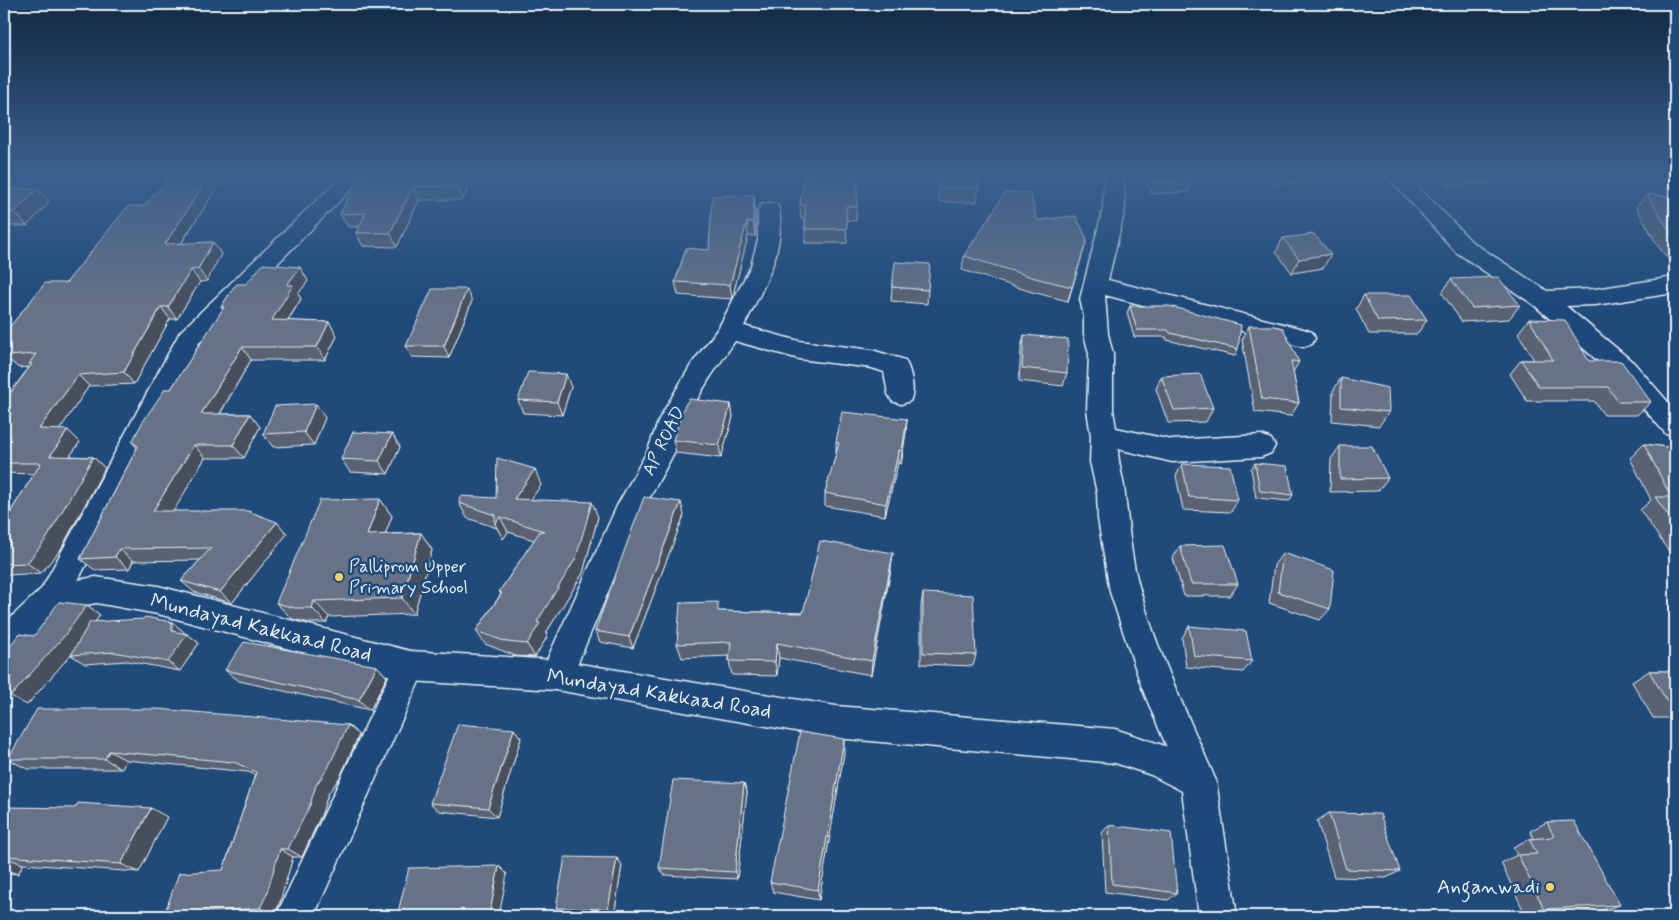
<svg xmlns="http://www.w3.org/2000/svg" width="1679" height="920" font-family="Mynerve,sans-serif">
	<rect width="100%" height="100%" fill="#1f4a7a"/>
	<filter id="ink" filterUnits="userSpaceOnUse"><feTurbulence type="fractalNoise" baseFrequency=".02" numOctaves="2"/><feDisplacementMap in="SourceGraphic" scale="10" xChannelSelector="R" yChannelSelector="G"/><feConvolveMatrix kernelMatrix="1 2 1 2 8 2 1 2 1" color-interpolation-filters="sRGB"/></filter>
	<g filter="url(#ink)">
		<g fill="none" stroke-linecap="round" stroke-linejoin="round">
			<g stroke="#e8f1f8" stroke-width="3">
				<path id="minor" d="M343 175H365L199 343 64 608 53 612 42 608 38 598 42 588 180 332Z
					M1106 175H1126L1124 179 1125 209 1108 280 1303 329 1312 332 1315 338 1312 344 1303 347 1105 295 1108 334 1113 354V410L1116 428 1172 440 1261 435 1271 439 1275 446 1271 453 1261 457 1172 462 1118 449C1118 465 1124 479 1125 495 1129 527 1131 561 1141 593 1159 658 1190 719 1216 781L1210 793 1198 799 1186 793 1142 688 1110 592 1098 519 1097 493 1090 462 1091 436 1087 410 1089 354 1084 334V317L1080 299 1103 209 1104 179Z
					M1386 175H1407L1472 242 1547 291 1595 289 1675 277V293L1595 305 1566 306 1634 363 1675 410V437L1666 434 1616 377 1534 305 1456 252Z
					M769 203 777 205C781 211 780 217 780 224 780 262 760 293 744 326L799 341 872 350 905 360C911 371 916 390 910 401L901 404 892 401 888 394 884 372 872 368 799 359 735 341 709 379 685 420 675 451 644 508 568 686 556 690 544 686 540 675 617 506 648 450 659 419 691 365 719 327 751 266 758 240V210L761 205Z
					M410 651 421 655 426 666 314 916H276L399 655Z"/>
			</g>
			<g stroke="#e8f1f8" stroke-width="3">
				<path id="secondary" d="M96 577 158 586 410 651 556 660 836 706 1115 729 1171 748 1210 769 1216 781 1237 916H1199L1182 791 1151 775 1115 763 836 738 556 690 410 681 158 614 96 603 61 610 15 655 4 659V624L42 588 53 584Z"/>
			</g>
			<use href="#minor" fill="#1f4a7a" fill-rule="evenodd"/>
			<use href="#secondary" fill="#1f4a7a" fill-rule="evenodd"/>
		</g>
		<path fill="#586272" stroke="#e8f1f8" d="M172 175H224L223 177V178L181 244 213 242 221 254 207 281 200 282 177 319H170L134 384 89 386 59 430 80 442 70 456 93 457 105 468 61 549 41 573 9 575 4 571V522L34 474 4 473V401L29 367 19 368 4 356V334L66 283 144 206Z
			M360 175H473L463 200H419L397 247 363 246 356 233 359 227H348L340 214Z
			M804 175H837L836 176 858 177 856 221 846 220 847 243H805V219H801L800 205Z
			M937 175H978L979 188 977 202H939Z
			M1143 175H1189L1192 181 1188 192 1152 194Z
			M1270 175H1312L1308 183 1275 184Z
			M1441 175H1495L1497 177 1492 184 1448 185Z
			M4 188 49 202 27 226H10L4 233Z
			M1647 194 1675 197V260H1669L1658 246 1636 207Z
			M754 195 755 209V236H748L732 299 678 295 675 282 709 250Z
			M1037 220 1087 239 1068 301 1032 292 962 270 964 256Z
			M1283 238 1331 254 1323 268 1292 273 1276 252Z
			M300 267 308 281 298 294 301 299 288 321 329 322 337 336 325 360H251L220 414H250L260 427 244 458H205L173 511 277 522 287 534 232 603 194 592 181 581 200 560 133 561 129 569 95 570 80 559 137 448 132 442 171 389 223 310 221 307 246 284Z
			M1451 279 1520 305 1509 319 1462 322 1442 293Z
			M892 287 928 290 927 304 891 301Z
			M1364 295 1427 320 1417 334H1369L1356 309Z
			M472 301 449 358 412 357 406 346Z
			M1130 306 1238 349 1235 356 1167 340 1166 337H1134L1127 313Z
			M1529 319 1589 361 1651 402 1637 415H1604L1594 401H1527L1510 374 1521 360H1534L1518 333Z
			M1249 326 1299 362 1293 372 1299 403 1291 416 1255 412 1242 340Z
			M1024 335 1067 373 1063 386 1019 381 1021 348Z
			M1675 359V375L1668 366Z
			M1161 376 1213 408 1206 422 1168 423 1156 389Z
			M1341 378 1389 412 1379 426 1332 421 1333 391Z
			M571 387 562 415 523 413 518 400Z
			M731 404 733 417 721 458 676 453 673 440Z
			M325 418 314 445 273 447 263 434Z
			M907 419 906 432 901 464 898 463 885 516 825 506V493L836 454V442Z
			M392 434 400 447 388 474 350 472 341 459Z
			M1644 444 1675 448V556H1672L1640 510 1651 500 1630 458Z
			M1340 446 1388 478 1378 491 1330 492 1331 459Z
			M1255 463 1293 495 1289 501 1256 498 1251 469Z
			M1182 464 1238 500 1231 512 1183 510 1176 476Z
			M541 485 531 499 598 517 583 573 546 633 547 637 535 657 516 656 485 644 476 631 501 594 499 592 534 540 508 532 503 539 497 528 467 518 459 503 496 498Z
			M380 499 392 516 385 534 421 533 432 550 414 614 329 617 326 623H310L292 619 276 603Z
			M684 515 633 648 600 642 595 631Z
			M1180 546 1238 584 1230 596H1184L1173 558Z
			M1283 553 1330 609 1320 620 1269 603 1274 565Z
			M891 569 871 675 779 658 777 676 732 675 729 661V656L682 658 677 644 720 611 803 613Z
			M923 593 976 655 973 666 921 664V605Z
			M87 605 100 615 95 622H172L184 632V633L187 634 199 643 180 671 127 661 85 664 71 655 73 651 27 705 34 636Z
			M1189 626 1252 661 1243 672 1186 667 1182 638Z
			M377 666 387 677 370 710 239 681 225 670Z
			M1649 671H1675V718H1653L1632 682Z
			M348 725 359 735 340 777 328 794 322 813 302 857H293L280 902 275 914 251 916H167L164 915 223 870 255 775 248 772 126 760 122 769H27L8 759Z
			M514 729 521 738 497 817 439 811 430 803Z
			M844 753 819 900 773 892 770 882Z
			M744 783 747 792 737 879 664 875 659 868Z
			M4 807 167 817 139 872 23 864 18 874 4 873Z
			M1329 813 1400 871 1386 878 1334 877 1317 821Z
			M1547 822 1620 905 1600 911 1526 916 1501 863 1517 855 1513 847 1529 839H1534L1530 831Z
			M1109 825 1177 893 1168 900 1105 892 1102 833Z
			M617 858 622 865 614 916 563 914 556 908Z"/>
		<path fill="#47505d" stroke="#e8f1f8" d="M210 175H224L223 177V178L173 256 165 244Z
			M462 175H473L463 200 458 186Z
			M413 187 419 200 397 247 390 233Z
			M38 189 49 202 27 226 15 212Z
			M754 195 755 209V236L753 222Z
			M4 219 10 226 4 233Z
			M747 222 748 236 732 299 730 285Z
			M1087 239 1083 253 1068 301 1072 287Z
			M213 242 221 254 207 281 198 269Z
			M1331 254 1323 268 1292 273 1299 259Z
			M300 267 308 281 298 294 301 299 280 333 272 320 287 285Z
			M191 270 200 282 177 319 168 307Z
			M467 289 472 301 449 358 444 346Z
			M161 307 170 319 134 384 124 372Z
			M329 322 337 336 325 360 317 347Z
			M242 347 251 360 212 427 201 414Z
			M566 374 571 387 562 415 557 402Z
			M78 375 89 386 52 441 39 429Z
			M316 404 325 418 314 445 304 432Z
			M731 404 733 417 721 458 719 445Z
			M250 414 260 427 244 458 233 445Z
			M907 419 906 432 901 464 902 451Z
			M68 430 80 442 62 467 50 456Z
			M392 434 400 447 388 474 379 461Z
			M194 445 205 458 166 524 153 511Z
			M899 450 898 463 885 516 886 504Z
			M93 457 105 468 61 549 41 573 27 563Z
			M535 469 541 485 521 514 514 499Z
			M380 499 392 516 379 551 367 535Z
			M592 502 598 517 583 573 546 633 547 637 535 657 527 644Z
			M681 502 684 515 633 648 629 637Z
			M500 517 508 532 503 539 495 524Z
			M277 522 287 534 232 603 220 592Z
			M421 533 432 550 414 614 402 598Z
			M119 549 133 561 129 569 115 557Z
			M893 553 891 569 871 675 872 661Z
			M314 601 329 617 326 623 312 608Z
			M87 605 100 615 80 644 27 705 11 696Z
			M172 622 184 632 183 639 187 634 199 643 180 671 168 662Z
			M777 643 779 658 777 676 775 662Z
			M377 666 387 677 370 710 359 700Z
			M348 725 359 735 340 777 328 794 322 813 302 857 288 849 316 785Z
			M514 729 521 738 497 817 488 808Z
			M844 739V753L819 900 818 890Z
			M109 751 126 760 122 769 105 759Z
			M744 783 747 792 737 879 735 872Z
			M151 808 167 817 139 872 121 864Z
			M280 849 293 857 280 902 275 914 260 908Z
			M4 857 23 864 18 874 4 869Z
			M617 858 622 865 614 916 608 909Z
			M499 866 507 874 499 916H489Z"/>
		<path fill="#667285" stroke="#e8f1f8" d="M172 175H210L165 244 213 242 198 269 191 270 168 307H161L124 372 78 375 39 429 68 430 50 456 93 457 47 538 27 563 4 564V552L11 541 4 542V522L41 463H4V401L32 364H29L36 354 7 356 4 354V334L45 283H66L128 206H144Z
			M360 175H462L458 186 413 187 390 233H356L366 213 340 214Z
			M804 175H832V176L858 177 857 207 846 206 847 229H805V205H800Z
			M940 175H978L979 188H941Z
			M1152 175H1189L1192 181 1156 183Z
			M1450 175H1495L1497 177 1453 178Z
			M4 188 38 189 15 212H4Z
			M1030 192 1037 220 1076 216 1087 239 1072 287 1035 278 964 256 1005 193Z
			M1647 194 1675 197V239L1670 232Z
			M754 195 753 222H747L730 285 675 282 686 248 709 250 712 196Z
			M1314 234 1331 254 1299 259 1283 238Z
			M895 262 930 264 928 290 892 287Z
			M263 264 300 267 287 285H293L272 320 329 322 317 347H242L201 414H250L233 445H194L153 511H248L277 522 220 592 181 581 211 548 119 549 115 557 80 559 138 446 132 442 142 423 165 389H171L224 307H221L233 288 237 284H246Z
			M1498 277 1520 305 1472 308 1451 279Z
			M432 289H467L444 346H406Z
			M1364 295H1411L1427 320 1378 321Z
			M1130 306H1169L1241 325 1238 349 1170 333 1168 330H1137Z
			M1529 319 1565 320 1589 361H1621L1651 402H1618L1608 387H1539L1521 360H1553Z
			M1249 326H1274L1283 328 1299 362 1291 361 1299 403 1262 399Z
			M1024 335 1068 339 1067 373 1022 368Z
			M528 372 566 374 557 402 518 400Z
			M1200 374 1213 408 1174 410 1161 376Z
			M1341 378 1388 388 1389 412 1341 407Z
			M689 399 731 404 719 445 673 440 684 407Z
			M316 404 304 432 263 434 275 406Z
			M842 412 907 419 902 451 899 450 886 504 825 493 839 443 836 442Z
			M353 432 392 434 379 461 341 459Z
			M1644 444 1675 448V525L1655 497H1671Z
			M1340 446H1372L1388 478 1340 479Z
			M497 458 535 469 514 499 592 502 576 558 537 622 540 623 527 644 507 642 476 631 502 593 499 592 540 531H544L500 517 495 524V515L459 503 460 496 496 498Z
			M1255 463 1287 466 1293 495 1260 491Z
			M1182 464 1230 466 1238 500 1189 497Z
			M644 497 681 502 629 637 595 631Z
			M380 499 367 535 421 533 402 598 314 601 312 608H295L276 603 320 500Z
			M820 541 893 553 872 661 777 643 775 662 729 661 731 642 677 644 680 603 718 602V611L803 613Z
			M1225 545 1238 584H1191L1180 546Z
			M1283 553 1334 570 1330 609 1278 592Z
			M923 593 973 595 976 655 923 653Z
			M59 602 87 605 65 635 11 696 4 690V655L19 634 34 636Z
			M145 617 172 622V631L187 634 168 662 114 652 71 655 90 622 143 619Z
			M1189 626 1246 631 1252 661 1194 656Z
			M244 642 377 666 359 700 225 670Z
			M1649 671H1675V708H1671Z
			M37 709H158L348 725 328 768 316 785 310 805 288 849H280L266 896 260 908 164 915 179 873 223 870 256 772 234 762 109 751 105 759H8Z
			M458 724 514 729 488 808 430 803Z
			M800 732 844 739 818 890 770 882Z
			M673 780 744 783 735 872 659 868Z
			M78 803 151 808 121 864 4 856V807L75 808Z
			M1329 813 1380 814 1400 871 1346 869Z
			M1574 821 1620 905 1544 909 1518 855 1537 854 1529 839 1554 837 1547 822Z
			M1109 825 1171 833 1177 893 1112 884Z
			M565 857 617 858 608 909 556 908Z
			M499 866 489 916H397L409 868Z"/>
	</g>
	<linearGradient id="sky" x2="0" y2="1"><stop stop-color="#112943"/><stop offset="0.58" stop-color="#3c608d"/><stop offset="1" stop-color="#3c608d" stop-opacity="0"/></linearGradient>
	<rect width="1679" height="304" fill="url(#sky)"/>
	<g fill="#ffd166" stroke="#1f4a7a" stroke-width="2">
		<circle cx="339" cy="577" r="5"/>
		<circle cx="1550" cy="887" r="5"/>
	</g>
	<g text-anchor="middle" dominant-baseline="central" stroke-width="5" stroke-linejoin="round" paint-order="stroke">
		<g font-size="18" fill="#e8f1f8" stroke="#1f4a7a">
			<text transform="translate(664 441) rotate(-64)">AP ROAD</text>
		</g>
		<g font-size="18" fill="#e8f1f8" stroke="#1f4a7a" text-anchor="start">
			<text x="349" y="567">Palliprom Upper<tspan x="349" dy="21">Primary School</tspan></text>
		</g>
		<g font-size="21" fill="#e8f1f8" stroke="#1f4a7a">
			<text transform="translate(261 628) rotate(14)">Mundayad Kakkaad Road</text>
			<text transform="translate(659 694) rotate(9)">Mundayad Kakkaad Road</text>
		</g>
		<g font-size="21" fill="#e8f1f8" stroke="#1f4a7a" text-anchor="end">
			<text x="1540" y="887">Anganwadi</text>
		</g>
	</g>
	<rect width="1679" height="920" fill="none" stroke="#1f4a7a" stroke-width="20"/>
	<rect x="10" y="10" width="1659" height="900" fill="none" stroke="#e8f1f8" stroke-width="2" filter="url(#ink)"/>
</svg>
